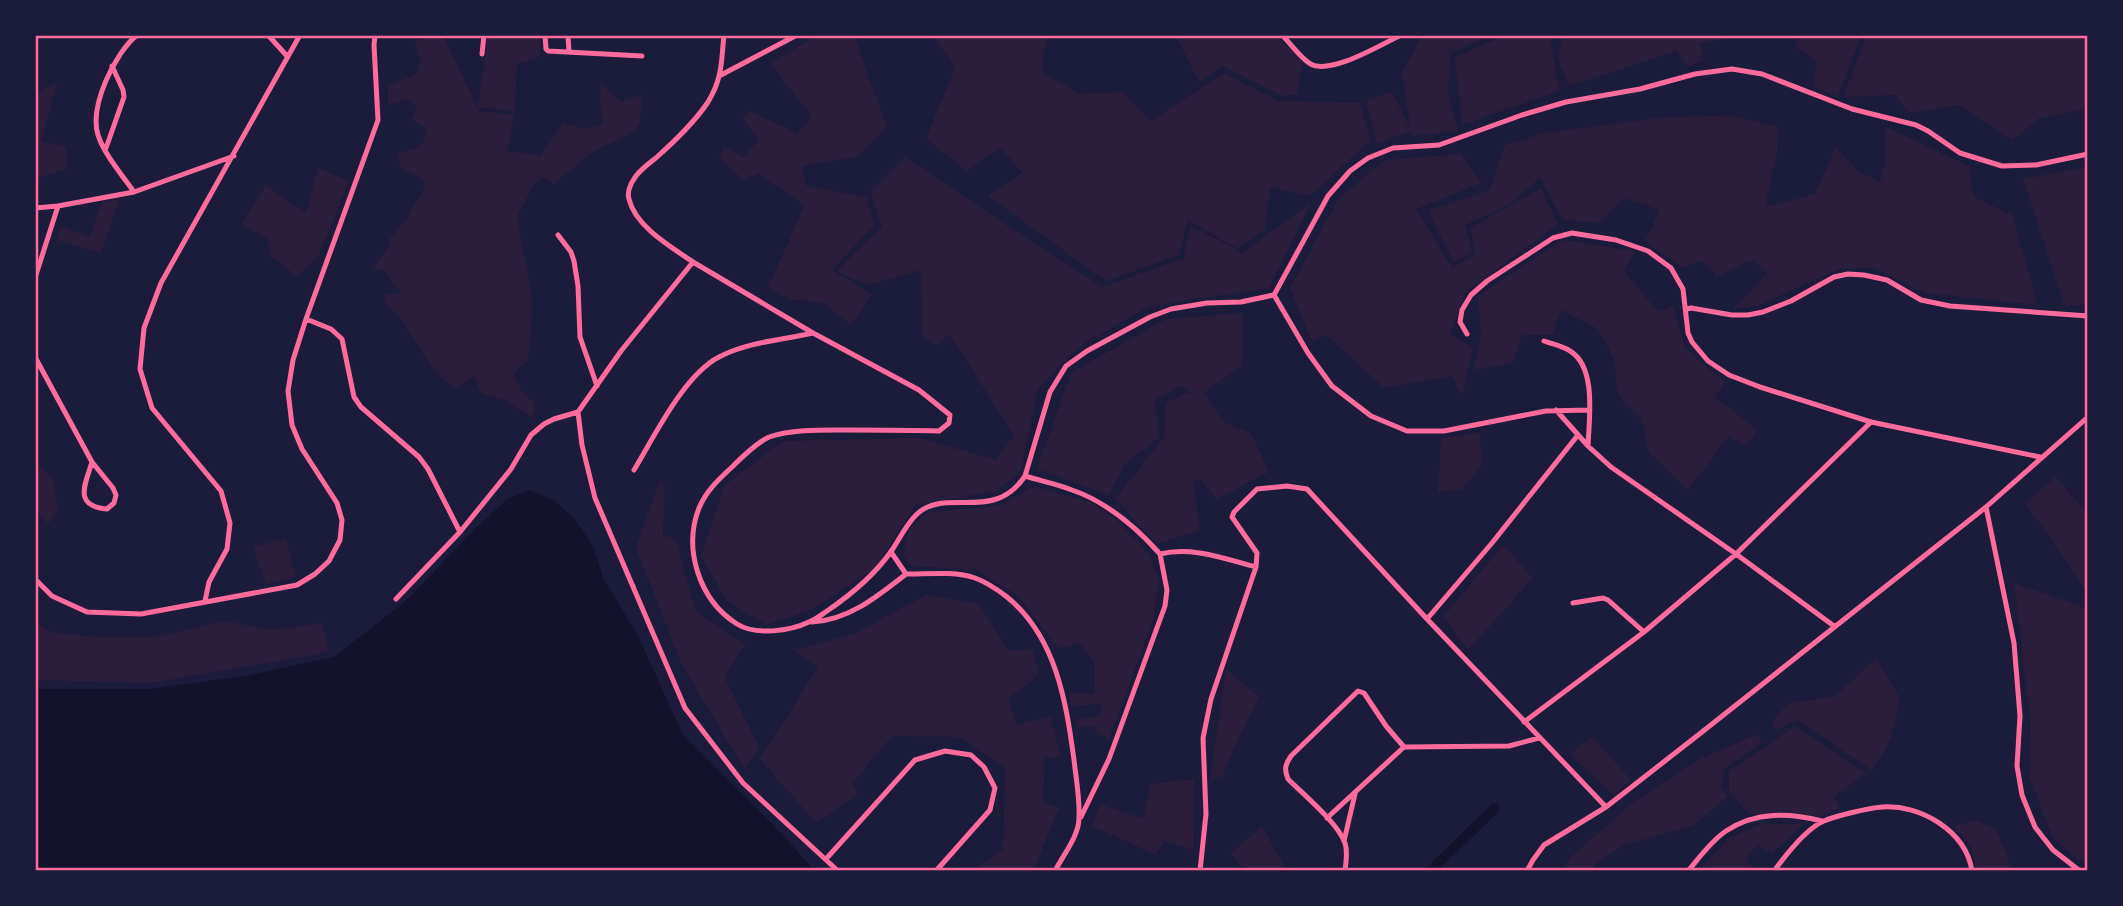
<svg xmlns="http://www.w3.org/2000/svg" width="2123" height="906" font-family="'Public Sans',sans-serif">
	<rect width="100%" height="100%" fill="#1b1b3a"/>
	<path fill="#2a1e3b" d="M439 35H443L479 111 514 115 508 151 541 156 563 123 586 129 603 124 600 99 601 83 621 101 642 95 640 122 637 129 616 141 594 151 553 184 542 177 532 188 517 217 533 302 528 361 514 373 521 390 533 402 535 411 530 417 505 400 482 394 474 377 454 389 434 370 398 314 386 305 384 294H402L384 271 373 268 390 245V238L407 218 426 184 419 177 400 167 397 153 413 149 423 143 427 130 411 119 417 110 410 98 388 105V86L418 73 420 61 415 41Z
		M488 35H539L540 57 517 64 515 112 478 107Z
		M817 35H854L887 128 856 157 802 166 806 186 867 197 874 226 832 270 872 294 851 325 822 302 791 300 768 287 805 205 758 173 744 181 719 157 724 147 744 157 759 139 742 118 749 111 797 133 812 116 770 64Z
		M933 35H1047L1042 72 1079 94 1124 92 1150 121 1224 73 1279 101 1360 103 1370 140 1311 196 1270 187 1265 229 1238 249 1188 220 1179 255 1106 281 988 196 1022 173 1001 148 966 171 926 138 955 68Z
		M1176 35H1275L1303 62 1297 94 1282 96 1222 66 1199 83Z
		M1423 35H1493L1451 52 1448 94 1458 131 1412 136 1411 131 1377 144 1366 101 1392 92 1411 130 1402 71Z
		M1506 35H1550L1559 91 1462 125 1455 57Z
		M1563 35H1750L1699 43 1703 60 1688 67 1676 51 1569 86 1558 59Z
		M1799 35H1861L1838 97 1813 86 1817 61 1795 47Z
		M1867 35H2088V109L2039 118 2012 140 1959 105 1909 113 1895 95 1843 97Z
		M58 82 41 141 66 147 67 169 40 177 35 199V93Z
		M1729 115 1778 127 1777 152 1765 207 1815 194 1836 147 1859 172 1880 181 1886 163V127L1969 166 1974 197 2012 215 2038 305 1926 293 1874 268H1841L1760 305 1733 309 1768 272 1750 260 1717 277 1701 260 1682 268 1645 241 1660 210 1623 198 1601 223 1563 220 1540 178 1508 205 1465 225 1472 251 1454 263 1428 211 1490 190 1505 145 1544 133 1658 118Z
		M1461 154 1481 183 1416 209 1452 268 1476 254 1470 228 1541 188 1558 224 1466 292 1450 333 1472 348 1463 396 1451 376 1384 388 1326 335 1312 341 1290 288 1339 198 1385 160Z
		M906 157 1009 227 1103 287 1184 258 1190 225 1242 253 1311 203 1269 288 1150 306 1081 345 1038 388 1020 473 996 491 915 505 876 568 813 609 766 625 726 600 701 555 725 485 783 441 920 438 996 460 1014 435 949 334 938 345 923 337 921 270 868 285 836 271 882 227 871 192Z
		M2088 167V305L2065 306 2023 179Z
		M318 168 349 181 317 259 297 276 271 257 267 239 241 223 266 185 306 214Z
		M119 200 101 253 57 240 61 226 89 237 103 201Z
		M1563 240 1635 251 1624 270 1658 312 1673 306 1685 348 1725 382 1715 397 1758 430 1746 446 1729 436 1688 490 1649 452 1641 418 1618 395 1614 359 1598 329 1561 310 1553 335H1522L1513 363 1474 370 1481 332 1478 296Z
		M1243 313 1242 365 1201 395 1206 396 1223 422 1251 433 1269 472 1217 499 1200 479 1193 481 1200 530 1156 544 1115 499 1164 437 1166 403 1185 393 1196 394 1181 386 1155 400 1159 437 1125 464 1109 495 1037 469 1071 373 1166 319Z
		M1480 433 1482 465 1463 489 1438 492 1441 438Z
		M35 463 52 477 58 509 48 524 35 509Z
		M2055 477 2088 513V597L2077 576 2025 503Z
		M660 480 665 483 663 535 676 539 695 610 745 645 724 676 759 747 745 770 681 663 636 548Z
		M1035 486 1092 503 1117 520 1147 551 1159 578 1153 620 1109 739 1096 731 1094 725 1077 728 1075 720 1102 715 1101 704 1071 706 1069 693 1095 694V663L1080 644 1057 648 1020 597 976 570 911 566 903 555 909 529 928 512 998 506Z
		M286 538 296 577 266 584 253 547Z
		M1503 545 1533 578 1468 650 1443 617Z
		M2014 583 2088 609V867L2053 838 2030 778 2031 725Z
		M926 595 979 604 1009 651 1032 649 1039 675 1008 699 1017 725 1050 716 1061 757 1045 758 1043 802 1059 808 1033 871H972L1003 849 1005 767 960 737 892 736 852 784 858 794 816 823 760 759 818 667 794 650 854 634Z
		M225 621 272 630 322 623 329 652 151 683 35 680V622L54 633 101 637H155Z
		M1876 659 1900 698 1891 739 1872 771 1798 720 1776 730 1771 724 1788 703 1834 697Z
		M1226 669 1259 697 1236 743 1223 776 1210 780Z
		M1795 726 1865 773 1834 797 1839 807 1822 816 1749 814 1729 792V771Z
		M1758 734 1762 743 1726 767 1721 787 1728 796 1694 825 1624 845 1594 865 1593 871H1562L1571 857 1632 803 1702 758Z
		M1592 736 1631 780 1614 795 1570 755Z
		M1194 779 1193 849 1164 841 1156 855 1092 826 1100 804 1143 819 1150 784Z
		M1975 820 1996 830 2013 871H1976L1972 848 1954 826Z
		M1762 824H1804L1772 853 1757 845 1747 859 1756 871H1698L1729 838Z
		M1262 826 1287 871H1246L1231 854Z"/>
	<path fill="#12122b" d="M530 490 553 500 575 519 593 546 604 580 637 634 683 735 781 833 815 871H35V689H149L245 676 334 657 406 601 469 535 507 499Z"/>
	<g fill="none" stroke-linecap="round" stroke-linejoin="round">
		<path stroke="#12122b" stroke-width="10" d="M1430 871 1495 808"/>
		<path stroke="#ff6b9d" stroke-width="5" d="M268 35 287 56
			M545 35 546 49 548 51 642 56
			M568 35 569 52
			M724 35C721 62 723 77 708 102 694 123 676 140 657 157 650 163 639 170 634 179 630 184 627 193 629 199 635 226 671 247 693 262L621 351 578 412 582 445 595 498 685 708 743 783 838 871
			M1282 35C1291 44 1299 56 1309 63 1328 77 1382 44 1401 35
			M482 54 484 35
			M721 75 797 35
			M106 148 124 97 123 90 112 66
			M134 192C122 175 104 154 98 135 89 106 115 53 137 35
			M35 208 58 206 134 192 234 156
			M558 235 571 252 574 261 578 286 580 337 597 386
			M693 262 813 333 919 390 950 415 949 423 939 431C908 430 878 430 848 430 824 430 792 429 769 437 758 442 741 458 732 467 719 479 706 491 699 508 683 549 699 600 737 624 756 636 790 631 809 622 815 620 821 615 827 611 852 594 875 575 892 550 900 538 906 525 916 515 945 486 993 524 1025 476L1050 392 1066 366 1087 351 1150 317 1171 309 1207 303 1241 302 1274 295 1328 196 1350 171 1368 158 1393 148 1439 145 1522 115 1566 102 1640 89 1695 74 1732 69 1762 74 1852 109 1916 125 1928 131 1960 153 2002 166 2036 165 2088 154
			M35 278 58 206
			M1274 295 1308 353 1332 386 1371 416 1407 431H1444L1546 411 1589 410
			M1687 309 1691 308 1732 315H1748L1763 312 1791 301 1834 277 1848 274 1864 275 1887 280 1921 300 1950 306 2088 316
			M306 319 331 329 342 339 354 397 361 407 419 457 428 469 460 532
			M1467 334 1460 322 1462 310 1471 295 1487 281 1553 238 1572 233 1616 240 1648 251 1671 268 1683 289 1688 333 1692 342 1708 361 1729 375 1760 387 1871 422 2040 457
			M1544 341C1552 344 1563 346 1570 351 1597 367 1589 420 1588 446
			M35 357 92 462 113 488 116 495 114 503 107 509C73 506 85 485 92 462
			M1556 410 1588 446 1611 467 1736 554 1834 626
			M634 470C654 437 684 375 719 357 747 342 782 340 813 333
			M1025 476C1041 481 1057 484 1072 490 1107 502 1136 527 1160 554
			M1986 507 2014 643 2020 716 2017 766 2022 795 2035 827 2053 850 2080 871
			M891 552 906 574C928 574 954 571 975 578 986 582 998 590 1007 597 1056 637 1066 701 1074 760 1076 778 1080 799 1079 818 1079 836 1063 855 1055 871
			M35 579 52 596 87 612 141 614 297 585 315 574 329 561 340 540 342 520 337 503 302 449 292 425 288 391 293 360 306 319 378 120 374 45 375 35
			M396 599 460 532 511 469 531 435 544 424 554 419 578 412
			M205 601 209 582 227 549 230 523 221 491 152 408 140 369 144 328 161 283 300 35
			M1573 603 1603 598 1608 600 1644 632
			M1427 619 1492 543 1578 435
			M812 622C849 620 878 596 906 574
			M1524 722 1644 632 1736 554 1871 422
			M1081 817 1109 759 1165 606 1167 590 1160 554C1192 546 1225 559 1256 567
			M1327 818 1404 747
			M1344 841 1355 794
			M826 859 915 760 945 751 971 755 984 767 995 788 990 810 936 871
			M1200 871 1206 814 1203 738 1211 699 1256 567 1257 553 1232 517 1234 512 1257 489 1287 486 1307 489 1427 619 1606 807
			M1345 871C1346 862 1348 852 1345 843 1338 823 1303 794 1288 779 1284 769 1285 765 1291 756L1358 691 1364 693 1386 726 1404 747 1509 746 1539 738
			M1527 871 1533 860 1544 845 1606 807 1702 732 1986 507 2088 417
			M1688 871C1699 858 1711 841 1726 831 1756 811 1790 813 1822 821
			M1774 871C1785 856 1807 828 1824 821 1835 816 1869 808 1882 807 1920 804 1966 831 1972 871"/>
	</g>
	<rect width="2123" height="906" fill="none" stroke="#1b1b3a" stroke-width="74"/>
	<rect x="37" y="37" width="2049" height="832" fill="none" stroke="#ff6b9d" stroke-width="2.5"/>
</svg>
